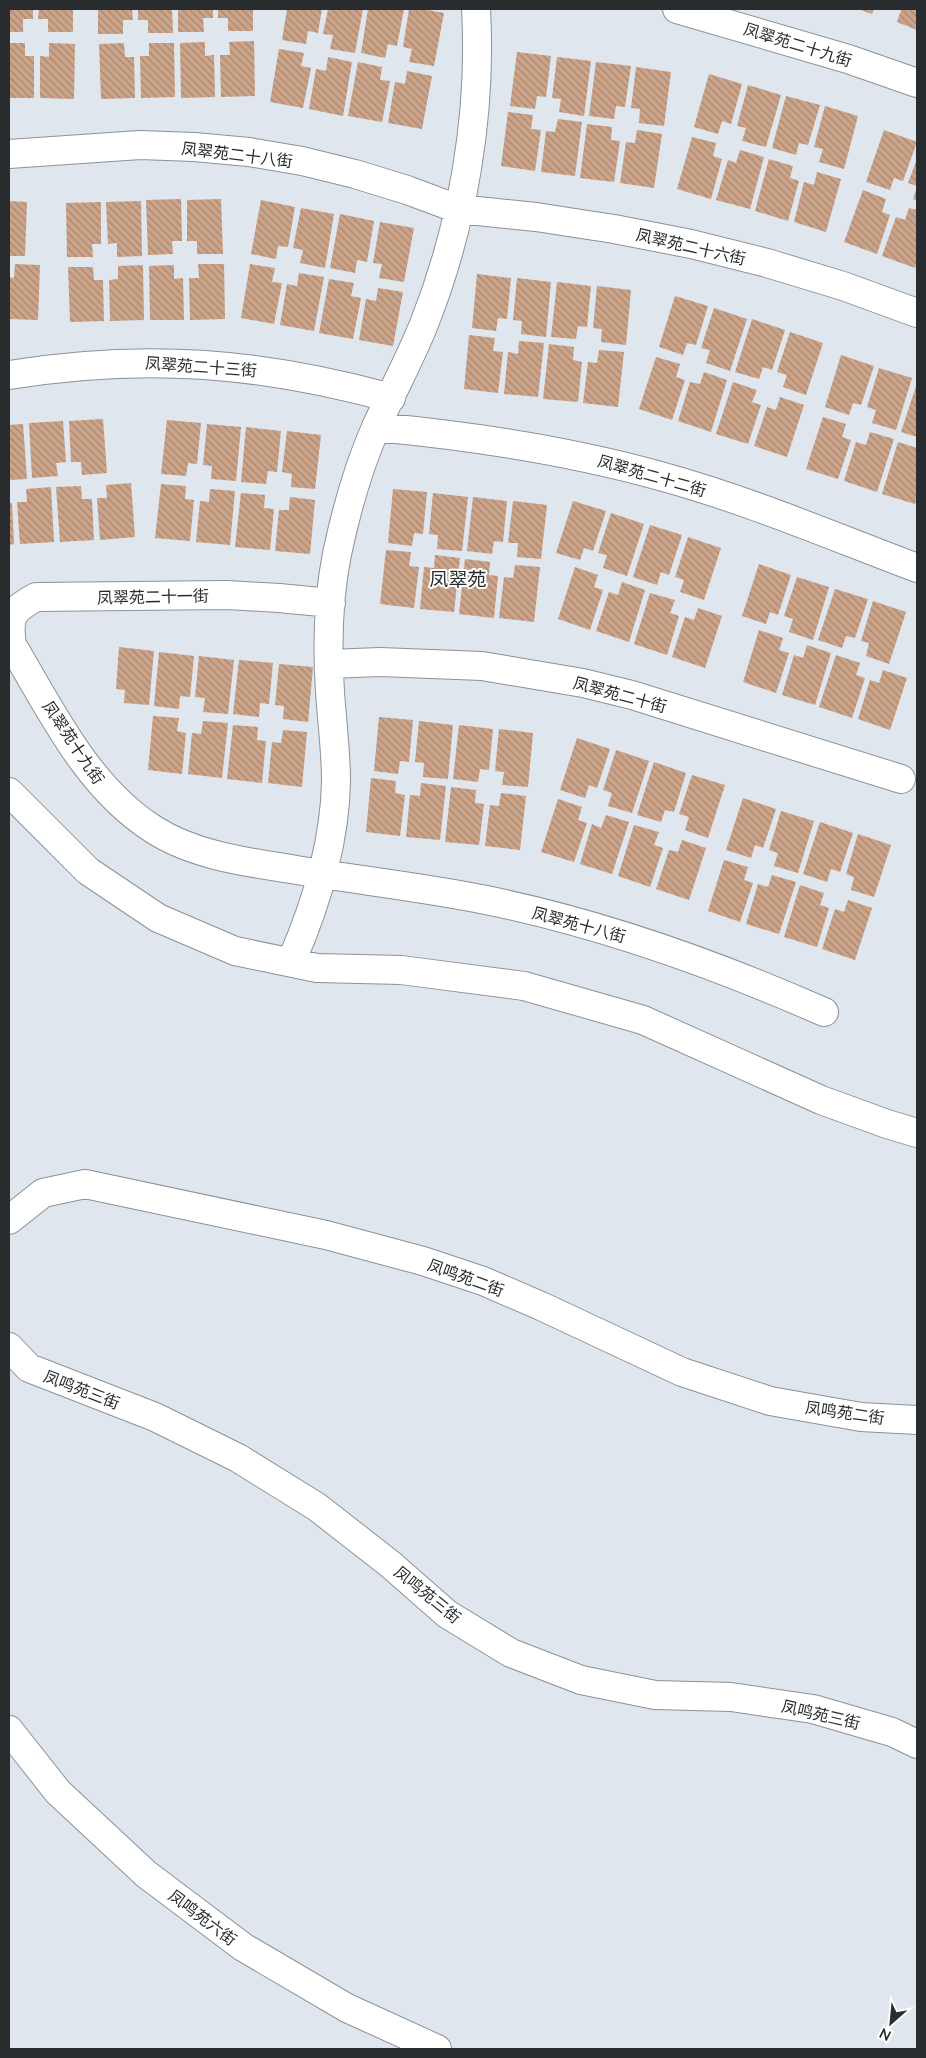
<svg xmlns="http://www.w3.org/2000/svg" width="926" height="2058" font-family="Lato,'Noto Sans SC',sans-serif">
	<defs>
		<pattern id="building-back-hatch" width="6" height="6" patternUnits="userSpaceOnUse" patternTransform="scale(1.25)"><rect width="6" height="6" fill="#cca489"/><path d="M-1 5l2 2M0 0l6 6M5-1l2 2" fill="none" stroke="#a68670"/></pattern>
	</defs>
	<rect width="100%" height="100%" fill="#dfe6ed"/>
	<path fill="url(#building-back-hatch)" d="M9 9H33V19H23V32H9Z
		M39 9H73V32H48V19H38Z
		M98 9H132L133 20H123V34H98Z
		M138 9H172L173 33H148V20H138Z
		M178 9H213V18H203L204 32H178Z
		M218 9H253V31H228V18H218Z
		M287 9H322L318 33 308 31 306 44 282 40Z
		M328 9H363L355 53 330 49 333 35 323 34Z
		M368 9H404L397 46 388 44 385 58 361 53Z
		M409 9H422L444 13 434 66 409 62 412 49 403 47Z
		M858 9H874L872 14Z
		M897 9H917V30L897 22 901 10Z
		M254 41 255 96 221 97 220 55H230L229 42Z
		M205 42V56L214 55 215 97 181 98 180 43Z
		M9 43H25V56H34V98H9Z
		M49 43 75 44 74 99 40 98V56L49 57Z
		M124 43 125 57H134L135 98 101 99 99 44Z
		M149 43H174L175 97 141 98 140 56H149Z
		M279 49 304 53 301 66 311 68 303 108 270 102Z
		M517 52 551 56 546 97 537 96 535 109 510 106Z
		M328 57 352 62 343 116 309 109 316 69 326 71Z
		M557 57 591 61 584 116 559 112 561 99 552 98Z
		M358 62 382 67 380 80 390 81 382 122 348 116Z
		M596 62 631 66 625 107 616 106 614 119 589 116Z
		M636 67 671 72 664 126 639 123 640 109 631 108Z
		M407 71 432 76 422 129 388 123 395 82 405 84Z
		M709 74 742 84 731 124 722 121 718 134 694 127Z
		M748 85 781 95 766 147 742 141 746 128 737 126Z
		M786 96 820 105 808 145 799 143 796 155 772 148Z
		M825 106 858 116 844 169 819 162 823 149 814 147Z
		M508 112 533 115 531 129 541 130 535 171 501 166Z
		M558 119 582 122 575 176 541 172 546 131 555 132Z
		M587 124 612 127 611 140 620 141 614 182 580 178Z
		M637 130 662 134 654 188 620 183 626 142 635 143Z
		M884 130 917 142 903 181 894 178 890 190 866 182Z
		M692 137 716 143 713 156 722 159 711 199 677 189Z
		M740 150 764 157 750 209 716 200 728 160 736 163Z
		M769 159 793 166 790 178 799 181 788 221 755 211Z
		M917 159V186L908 183Z
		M817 172 841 179 826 232 794 222 804 182 814 185Z
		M917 187V201L913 199Z
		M863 190 886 199 882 212 890 215 877 254 844 242Z
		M181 199 182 241H172L173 254 148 255 146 200Z
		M221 199 223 254H197V241H187V200Z
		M261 200 295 207 288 247 278 246 276 259 251 254Z
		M9 201 27 202 25 256H9Z
		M141 201 142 256 117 257V243L108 244 106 202Z
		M101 202V244H92L93 257H67L66 203Z
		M301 208 334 214 325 268 300 263 303 250 293 248Z
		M909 208 917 210V261L915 268 882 256 896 217 905 220Z
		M340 214 374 221 367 262 357 260 355 273 330 268Z
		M380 222 414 228 404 282 379 278 382 264 373 263Z
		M15 264 40 265 38 320 9 319V277L14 278Z
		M198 264H224L225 319 190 320 189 278H199Z
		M250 264 275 268 272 282 282 283 274 324 241 318Z
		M143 265 144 320 110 321 109 280 118 279V266Z
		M174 265V279L183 278 184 320H150L149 266Z
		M68 267H93L94 280H103L104 321 70 322Z
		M299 273 324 277 314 331 280 325 287 284 297 286Z
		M477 274 511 278 507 319 498 318 496 331 472 328Z
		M517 278 551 282 546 337 521 334 522 321 513 320Z
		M329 279 354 283 351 296 361 298 353 339 319 333Z
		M557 282 591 286 587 327 578 326 576 339 551 337Z
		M597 286 631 290 626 345 601 342 602 329 593 328Z
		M378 288 403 292 393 346 359 340 366 299 376 301Z
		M675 296 708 306 696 345 687 343 683 355 659 347Z
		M714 308 747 319 730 371 706 363 710 350 701 348Z
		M752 319 785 330 772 370 763 367 759 379 735 372Z
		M790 332 823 343 806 395 783 387 787 375 777 372Z
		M469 335 495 338 493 351 503 352 498 393 464 389Z
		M519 341 544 343 538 397 504 394 508 352 518 354Z
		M549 344 574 347 573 360 582 362 578 402 543 399Z
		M599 350 624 352 618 407 583 403 588 362 597 363Z
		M841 355 874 366 861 405 853 403 849 415 825 407Z
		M656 357 680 364 676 377 685 380 672 420 639 409Z
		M879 368 912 378 896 430 872 423 876 410 867 407Z
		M704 372 727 380 711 432 678 421 690 382 700 384Z
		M733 382 757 390 752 402 761 405 748 444 716 434Z
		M917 383V437L901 432Z
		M780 397 804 405 787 457 754 446 767 407 776 410Z
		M823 417 846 424 842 437 851 440 838 479 806 469Z
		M103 419 107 473 82 475 81 462H71L69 421Z
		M167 420 201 423 197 464 188 463 186 476 161 474Z
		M63 421 66 462 56 463 58 476 32 478 29 423Z
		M23 424 27 479 9 480V425Z
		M207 424 241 427 236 481 211 479 212 466 203 465Z
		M246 427 281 431 277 472 268 471 266 484 241 482Z
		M287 431 321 435 315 489 291 487 292 474 282 472Z
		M870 432 894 439 877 492 844 481 856 442 866 445Z
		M898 442 917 448V497L915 504 882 494Z
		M131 483 135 537 100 540 97 498H107L106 485Z
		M161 484 186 486 185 499 194 500 190 541 155 538Z
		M81 486 82 499H92L94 540 60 542 56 487Z
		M51 487 54 542 20 544 17 502H27L26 489Z
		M210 489 235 491 230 545 196 542 200 501 209 502Z
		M393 489 427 492 423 534 414 533 412 546 388 543Z
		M241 493 265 495 264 508 274 509 270 550 235 547Z
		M433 493 468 497 462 551 437 549 438 535 429 534Z
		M290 497 315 500 310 554 275 551 279 510H289Z
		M473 497 507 501 503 542 494 541 492 554 467 551Z
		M513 501 547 505 541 559 517 557 518 543H508Z
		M573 501 606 511 593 551 584 548 580 560 556 553Z
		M9 503H12L14 544 9 545Z
		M611 513 644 524 627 576 603 568 607 555 598 553Z
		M650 525 682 535 669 575 661 572 657 585 633 577Z
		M688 537 721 548 704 600 680 592 684 580 675 577Z
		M386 550 411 552 409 566 419 567 414 608 380 604Z
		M435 555 460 558 454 612 420 609 424 567 434 568Z
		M465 559 490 562 489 575 498 576 494 618 459 614Z
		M759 564 791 575 778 615 770 612 766 624 742 616Z
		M515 565 540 567 534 622 499 618 504 577 513 578Z
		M575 567 598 575 594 587 603 590 590 630 558 619Z
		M797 577 829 587 813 640 789 632 793 619 784 616Z
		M622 582 645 590 629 642 596 631 609 592 618 595Z
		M835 589 868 599 855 638 846 636 842 648 818 640Z
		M650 593 675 600 670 613 679 616 667 655 634 644Z
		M873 601 906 612 889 664 866 656 869 643 861 641Z
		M698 608 722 616 705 668 672 657 685 617 694 620Z
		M759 630 783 638 779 650 789 653 776 693 743 682Z
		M807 645 831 653 815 705 782 695 794 655 803 658Z
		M119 647 154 651 149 705 124 703 125 690 116 689Z
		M159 652 194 656 190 697 180 696 179 709 154 706Z
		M836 655 860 663 856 675 865 678 852 718 819 707Z
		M199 656 234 660 228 714 203 712 205 698 195 697Z
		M239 660 273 663 269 704 260 703 259 717 233 714Z
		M279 664 313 667 308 722 283 719 284 706 275 705Z
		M883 670 907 678 890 730 858 719 870 680 879 683Z
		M153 716 179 718 177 731 186 733 182 774 148 770Z
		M379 717 413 720 409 762 400 761 398 774 374 771Z
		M203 721 228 723 222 778 188 774 192 733 201 734Z
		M419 721 453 725 448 779 423 777 424 763 415 762Z
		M233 725 258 727 257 740 266 741 262 783 227 779Z
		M459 725 493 729 489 770 480 769 478 782 453 779Z
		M499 729 533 733 528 787 502 785 504 772 495 771Z
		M283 730 307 732 302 787 268 783 272 742 281 743Z
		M577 738 610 749 597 788 589 785 585 798 560 790Z
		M616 750 649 761 632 813 608 806 612 793 603 790Z
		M654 762 686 773 674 812 665 810 661 822 637 815Z
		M692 775 725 785 708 838 685 830 689 817 679 814Z
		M371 778 396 781 395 793 405 795 400 836 366 832Z
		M421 783 446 786 440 840 406 837 410 795 420 796Z
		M451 787 476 790 475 803 484 804 479 845 445 842Z
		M501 793 526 796 520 850 485 846 490 805 499 806Z
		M743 798 776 809 763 848 755 845 751 858 726 850Z
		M558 799 582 807 578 820 587 823 574 862 541 852Z
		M781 811 814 821 798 873 774 866 778 853 769 850Z
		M606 815 629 822 612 874 580 864 592 824 601 828Z
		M820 822 853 833 840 872 831 869 827 882 803 874Z
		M634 825 659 832 654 845 663 848 650 887 618 876Z
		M858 834 891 845 874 897 851 890 854 877 846 874Z
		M682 840 706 848 689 900 656 889 669 850 678 852Z
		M724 860 748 867 744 880 753 883 740 922 708 911Z
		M772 875 796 882 779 934 746 924 758 884 768 887Z
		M800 885 824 893 820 905 829 908 817 947 784 937Z
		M848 900 872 908 855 960 822 949 835 909 844 912Z"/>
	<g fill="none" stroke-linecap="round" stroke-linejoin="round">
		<g stroke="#8b9298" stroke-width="30">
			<path id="minor" d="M677 9 848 59 917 83
				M9 154 140 145 194 147 249 152 302 161 355 174 407 190 458 209 536 217 614 229 691 244 767 263 843 286 917 313
				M9 375C145 353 258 362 391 398
				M376 427C472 436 567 450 660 476 748 500 832 536 917 568
				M331 603 279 598 227 595 36 597C11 611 8 616 12 645 51 710 87 787 153 829 193 855 245 862 291 869 356 880 422 887 486 900 603 924 715 964 824 1012
				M329 664 380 662 482 666 583 683 632 695 901 779
				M9 792 88 871 158 918 235 951 317 968 401 970 524 986 643 1020 821 1100 887 1124 917 1133
				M291 962C316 905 335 844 336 781 336 751 332 722 330 692 327 647 328 599 337 554 346 511 358 468 376 427 392 392 410 359 424 324 463 226 482 114 476 9
				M9 1220 43 1193 85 1184 326 1235 423 1261 483 1281 541 1306 682 1372 770 1401 861 1417 917 1420
				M9 1347 29 1368 155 1417 238 1458 317 1507 390 1564 447 1614 511 1653 581 1680 655 1695 731 1697 813 1709 892 1732 917 1744
				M9 1730 58 1792 146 1874 243 1947 347 2008 437 2049"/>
		</g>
		<use href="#minor" stroke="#fff" stroke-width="28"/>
	</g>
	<g text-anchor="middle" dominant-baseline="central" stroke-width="4" stroke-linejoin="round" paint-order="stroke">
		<g font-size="16" fill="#292c2e" stroke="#fff">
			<text transform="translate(798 44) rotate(17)">凤翠苑二十九街</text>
			<text transform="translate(237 154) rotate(7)">凤翠苑二十八街</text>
			<text transform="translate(691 246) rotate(13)">凤翠苑二十六街</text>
			<text transform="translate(201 366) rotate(4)">凤翠苑二十三街</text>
			<text transform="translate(652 475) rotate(16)">凤翠苑二十二街</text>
			<text transform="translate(153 596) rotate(-1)">凤翠苑二十一街</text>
			<text transform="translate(620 694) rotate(15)">凤翠苑二十街</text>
			<text transform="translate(74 742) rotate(56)">凤翠苑十九街</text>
			<text transform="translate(579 924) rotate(15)">凤翠苑十八街</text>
			<text transform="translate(466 1277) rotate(20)">凤鸣苑二街</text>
			<text transform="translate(82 1389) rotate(21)">凤鸣苑三街</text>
			<text transform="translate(845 1412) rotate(8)">凤鸣苑二街</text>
			<text transform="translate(428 1594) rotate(39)">凤鸣苑三街</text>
			<text transform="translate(821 1714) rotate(13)">凤鸣苑三街</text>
			<text transform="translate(203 1917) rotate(37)">凤鸣苑六街</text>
		</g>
		<g font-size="19" fill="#292c2e" stroke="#fff">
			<text x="458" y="578">凤翠苑</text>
		</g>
	</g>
	<rect width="926" height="2058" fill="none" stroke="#292c2e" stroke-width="20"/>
	<g transform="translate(891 2023) rotate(207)" stroke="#ffffff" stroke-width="4" paint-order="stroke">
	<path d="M0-4L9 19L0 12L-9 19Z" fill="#292c2e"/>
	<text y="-8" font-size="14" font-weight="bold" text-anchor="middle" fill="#292c2e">N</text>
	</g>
</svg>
